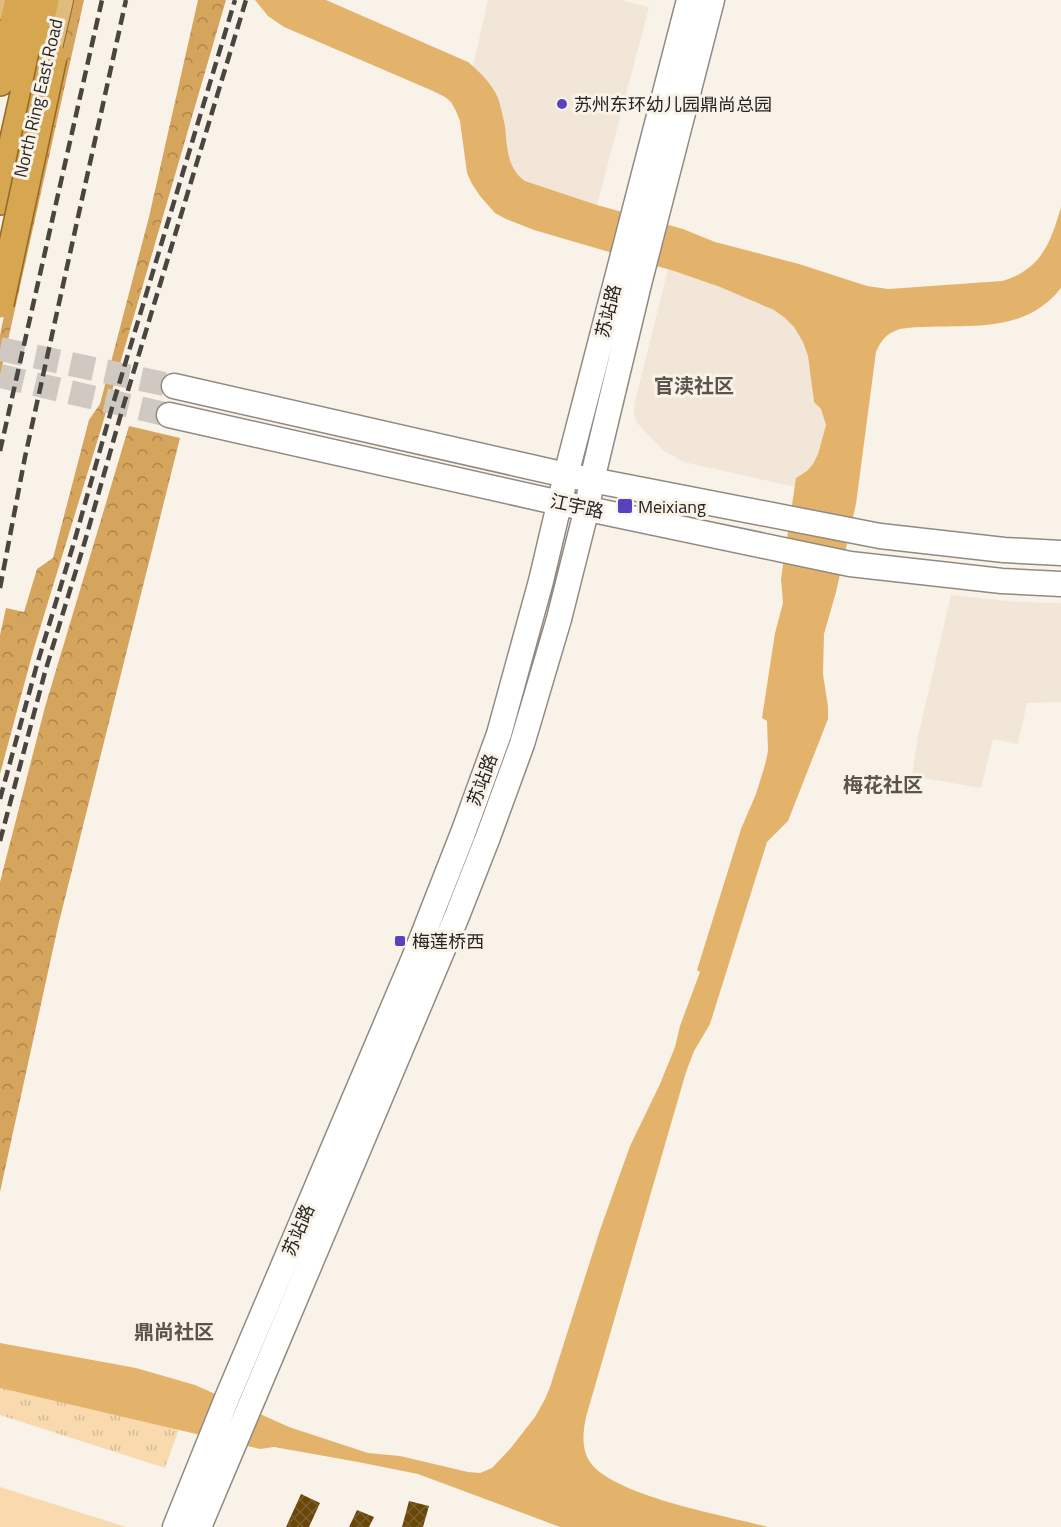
<svg xmlns="http://www.w3.org/2000/svg" width="1061" height="1527" font-family="'Titillium Web','Noto Sans SC',sans-serif">
	<defs>
		<pattern id="grass-tufts" width="24" height="20" patternUnits="userSpaceOnUse" patternTransform="scale(1.5)"><rect width="24" height="20" fill="#f9daae"/><path d="M3 7l-1-3M5 7V3M7 7l1-3M15 17l-1-3M17 17v-4M19 17l1-3" fill="none" stroke="#d5bb95"/></pattern>
		<pattern id="forest-crowns" width="20" height="18" patternUnits="userSpaceOnUse" patternTransform="scale(1.5)"><rect width="20" height="18" fill="#d6a55d"/><path d="M2 6a3 3 0 1 1 6 0M12 15a3 3 0 1 1 6 0" fill="none" stroke="#ae864c"/></pattern>
		<pattern id="building-cross-hatch" width="8" height="8" patternUnits="userSpaceOnUse" patternTransform="scale(1.5)"><rect width="8" height="8" fill="#6a4709"/><path d="M0 0l8 8M0 8l8-8" fill="none" stroke="#7b5f2d"/></pattern>
	</defs>
	<rect width="100%" height="100%" fill="#f9f2e9"/>
	<path fill="#f1e6d7" d="M488 0H621L649 7 597 205 525 181 520 178 515 171 510 161 507 149 505 125 497 96 473 66Z
		M668 269 720 287 774 310 785 318 794 327 803 342 808 356 814 402 821 409 826 425 818 454 813 464 807 471 796 478 795 487 684 462 664 451 638 424 634 415 635 402Z
		M951 595 1016 602 1061 603V702L1027 703 1018 744 993 739 981 788 912 776 918 737Z"/>
	<path fill="url(#grass-tufts)" d="M0 1388 179 1429 165 1468 0 1415Z"/>
	<path fill="url(#forest-crowns)" d="M69 0H84L0 376V335Z
		M198 0H226L101 429 34 648 0 774V635L6 608 24 612 37 569 53 558 89 420 100 404 149 217Z
		M129 426 180 438 58 926 0 1192V882L45 707Z"/>
	<path fill="#f9daae" d="M0 1487 126 1527H0Z"/>
	<path fill="#e4b36b" d="M255 0H326L468 62C480 72 492 84 498 98 501 107 503 117 505 126 507 146 507 169 525 181L597 205 683 229 715 242 799 264 867 286 888 289 903 288 1002 281C1041 270 1051 242 1061 207V288C1020 340 957 321 900 329 887 333 881 340 876 352L856 504 836 592 824 634 823 674 828 707V719L788 821 767 842 710 1024 694 1051 686 1072 586 1417C583 1432 581 1448 590 1462 613 1496 727 1516 768 1527H560L418 1474 358 1462 274 1447 260 1449 0 1388V1343L136 1368 195 1385 289 1427 368 1453 400 1456 468 1472 480 1473 492 1468 510 1449 535 1417 545 1399 550 1387 600 1230 630 1146 660 1084 675 1047 680 1026 700 972 697 970 741 829 756 794 765 765 768 751 767 721 762 718 775 633 783 603 781 579 796 478 807 471 813 464 818 454 826 425 821 409 814 402 808 356 803 342 794 327 785 318 774 310 720 287 674 271 534 230 506 219 495 213 480 196 472 184 467 173 460 121 456 111 451 102 445 97 433 91 284 27 268 16Z"/>
	<path fill="url(#building-cross-hatch)" d="M301 1494 320 1503 309 1527H286Z
		M409 1501 429 1506 423 1527H402Z
		M357 1510 374 1517 369 1527H349Z"/>
	<g fill="none" stroke-linecap="round" stroke-linejoin="round">
		<path stroke="#cfc9c1" stroke-width="24" stroke-dasharray="24 12" stroke-linecap="butt" d="M0 349 174 386
			M0 376 169 415"/>
		<g stroke="#908a82" stroke-width="27">
			<path id="secondary" d="M174 386 566 475 880 536 1004 550 1061 553
				M169 415 560 503 850 564 1002 581 1061 584
				M175 1527 227 1398 414 958 463 833 499 734 541 581 566 475 689 0
				M199 1527 457 916 488 837 522 744 559 619 587 508 592 480 639 284 712 0"/>
		</g>
		<g stroke="#926a24" stroke-width="28">
			<path id="primary" d="M0 6 1 0
				M42 78 60 0"/>
		</g>
		<g stroke="#926a24" stroke-width="30">
			<path id="trunk" d="M0 82 19 0
				M0 201 45 0"/>
		</g>
		<use href="#secondary" stroke="#fff" stroke-width="24"/>
		<use href="#primary" stroke="#e0bc7c" stroke-width="26"/>
		<use href="#trunk" stroke="#d6a650" stroke-width="27"/>
		<path stroke="#494541" stroke-width="4.5" stroke-dasharray="12 6" stroke-linecap="butt" d="M0 451 102 0
			M0 588 25 457 126 0
			M0 799 36 668 75 539 113 404 235 0
			M0 841 45 672 85 541 123 407 246 0"/>
		<g stroke="#926a24" stroke-width="30" stroke-linecap="butt">
			<path id="trunk-bridge" d="M0 304 53 57"/>
		</g>
		<use href="#trunk-bridge" stroke="#d6a650" stroke-width="27"/>
	</g>
	<g fill="#5943bc" stroke="#f9f2e9" stroke-width="2">
		<circle cx="562" cy="104" r="6"/>
		<rect x="617" y="498" width="16" height="16" rx="3"/>
		<rect x="394" y="935" width="12" height="12" rx="3"/>
	</g>
	<g text-anchor="middle" dominant-baseline="central" stroke-width="6" stroke-linejoin="round" paint-order="stroke">
		<g font-size="18" fill="#272421" stroke="#f9f2e9">
			<text transform="translate(38 98) rotate(-77)">North Ring East Road</text>
			<text transform="translate(608 311) rotate(-76)">苏站路</text>
			<text transform="translate(577 506) rotate(12)">江宇路</text>
			<text transform="translate(482 780) rotate(-70)">苏站路</text>
			<text transform="translate(298 1230) rotate(-67)">苏站路</text>
		</g>
		<g font-size="18" fill="#272421" stroke="#f9f2e9" text-anchor="start">
			<text x="574" y="104">苏州东环幼儿园鼎尚总园</text>
			<text x="638" y="506">Meixiang</text>
			<text x="412" y="941">梅莲桥西</text>
		</g>
		<g font-size="20" font-weight="bold" fill="#5a544d" stroke="#f9f2e9">
			<text x="694" y="385">官渎社区</text>
			<text x="883" y="784">梅花社区</text>
			<text x="174" y="1331">鼎尚社区</text>
		</g>
	</g>
</svg>
